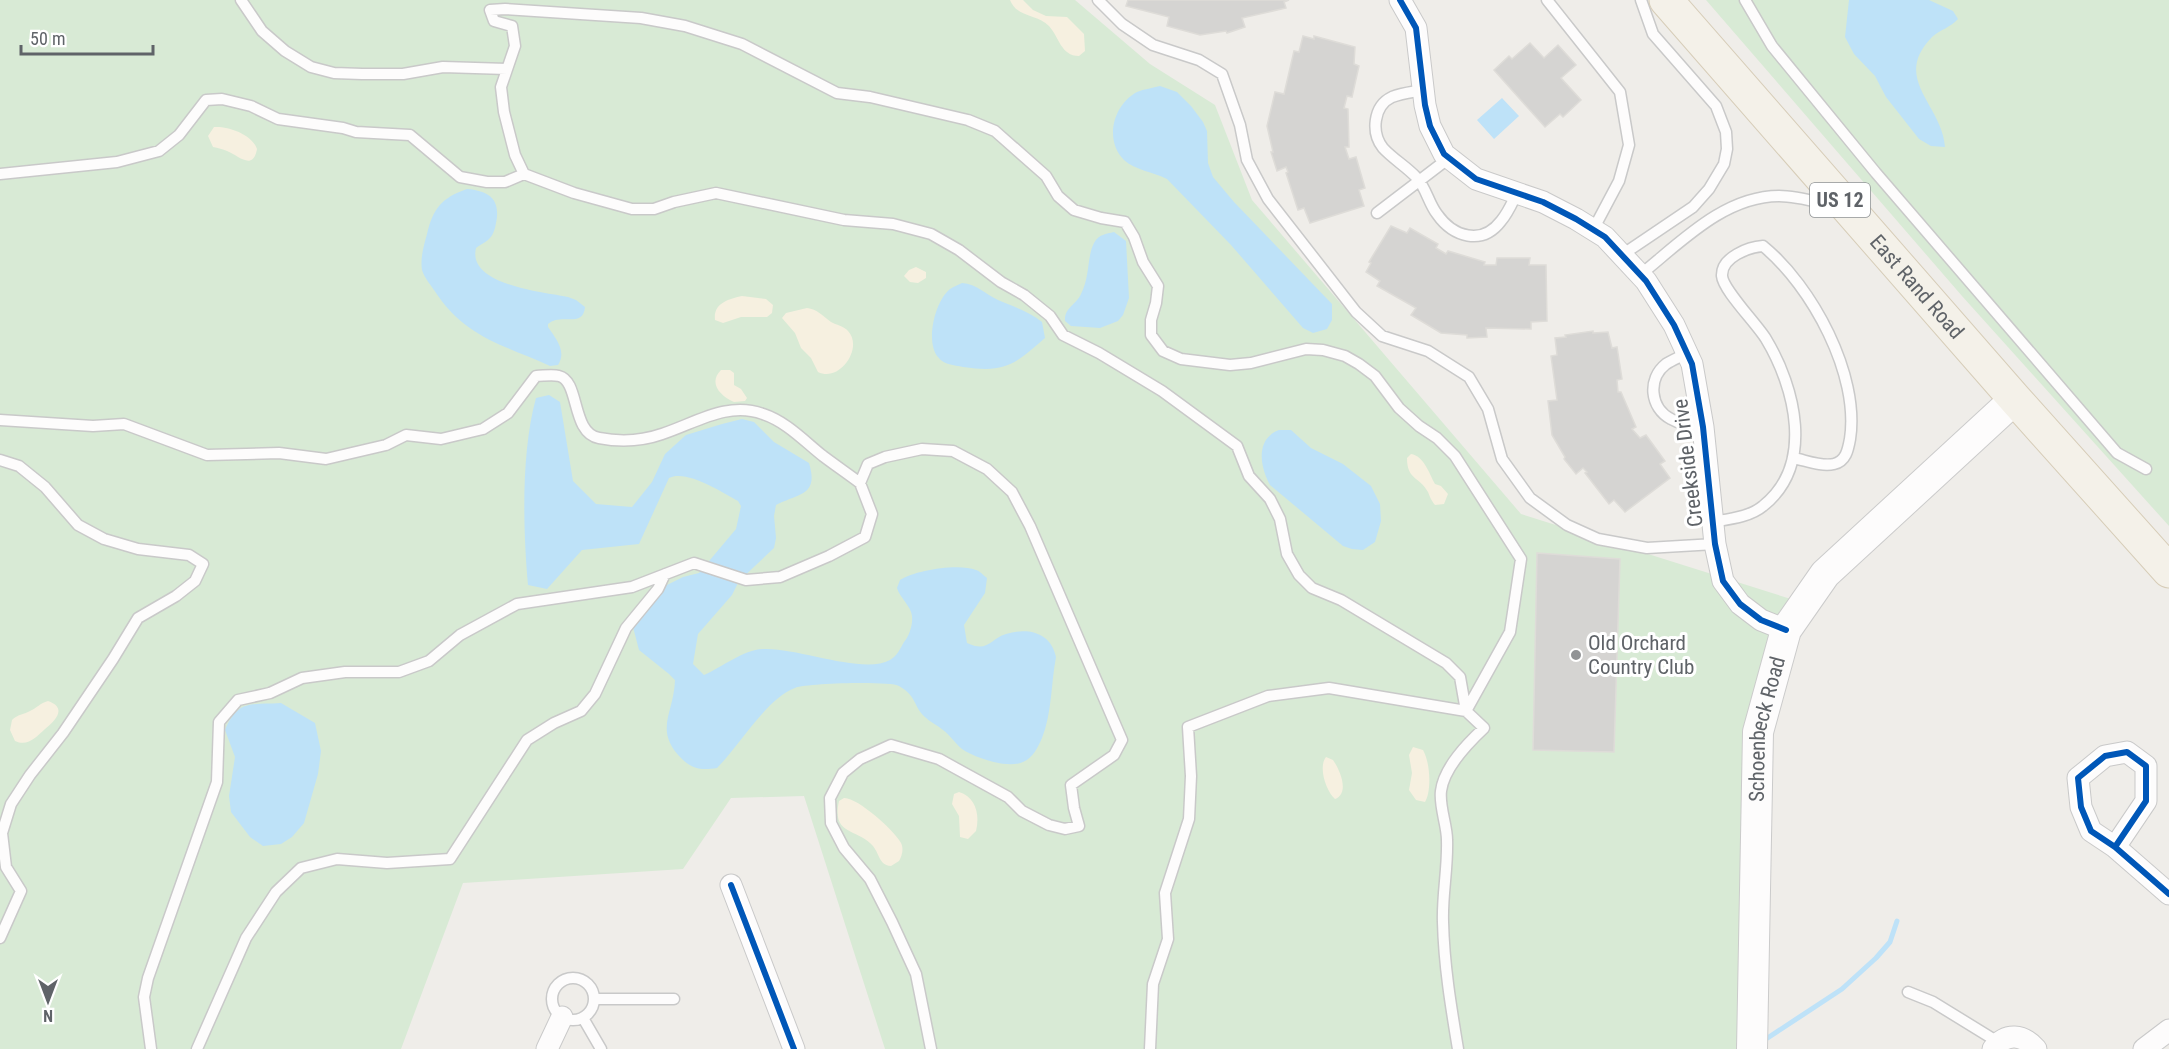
<svg xmlns="http://www.w3.org/2000/svg" width="2169" height="1049" font-family="'Roboto Condensed',sans-serif">
	<rect width="100%" height="100%" fill="#efede9"/>
	<path fill="#d8ead5" d="M0 0H1075L1150 64 1215 105 1252 200 1521 514 1794 600 1750 701 1742 821 1738 1049H885L804 796 731 798 683 869 463 883 401 1049H0Z
		M1706 0H2169V526L1962 296Z"/>
	<path fill="#f6f0e0" d="M1010 0H1023L1033 10 1046 16 1067 17 1084 34 1085 51 1079 56C1061 56 1059 37 1049 26 1038 14 1017 18 1010 0Z
		M214 127C228 126 252 134 257 149 253 171 239 156 227 151 223 149 218 148 213 147L208 136Z
		M916 267 926 272V278L918 283 910 282 904 276 909 270Z
		M742 296 766 299 773 305 772 313 767 317H741L723 323 715 320C713 303 729 299 742 296Z
		M807 308C817 309 823 316 831 322 836 325 844 326 848 331 864 348 839 383 818 372L811 358 801 348 795 333 782 318 786 313Z
		M721 370H730L734 373V385L741 389 747 398 745 401 734 402C720 396 708 383 721 370Z
		M1411 454C1424 456 1429 473 1435 484L1441 486 1448 494 1444 504 1435 505C1431 500 1430 497 1428 492 1419 476 1407 480 1407 458Z
		M48 701C68 708 55 721 45 729 36 737 28 747 15 741L10 730 12 720C18 714 23 715 30 711 37 708 40 703 48 701Z
		M1413 747 1423 750C1430 762 1432 790 1425 802L1416 800 1409 790 1412 773 1409 755Z
		M1326 757 1333 760C1340 770 1350 793 1335 799 1326 791 1318 767 1326 757Z
		M959 792C976 797 980 815 976 831L968 839 960 837 959 816 952 804 954 794Z
		M844 798C857 797 895 831 901 843 904 849 902 856 899 861L891 866C879 865 880 855 873 846 858 828 831 836 839 801Z"/>
	<path fill="#bee2f8" d="M1849 0H1929L1953 11 1958 19C1951 27 1940 30 1932 37 1891 79 1942 104 1945 147L1931 146 1919 139 1886 97 1875 76 1854 54 1845 37Z
		M1160 86 1177 92 1191 106 1203 122 1207 131 1208 163 1213 177 1234 202 1332 304V320L1327 329 1313 333 1303 328 1231 245 1167 179C1153 172 1135 170 1124 160 1104 140 1113 105 1137 92 1144 89 1153 88 1160 86Z
		M1502 98 1519 116 1494 139 1477 120Z
		M467 189C489 191 501 199 496 223 495 229 493 236 488 240 485 243 479 245 476 248 467 285 543 292 568 297L576 300 585 307C583 329 561 312 548 324V327C556 339 567 351 558 365L550 366C502 344 465 338 434 290 430 284 424 277 422 270 420 258 424 245 427 234 433 209 441 198 467 189Z
		M1114 232 1126 241 1129 298 1123 315 1118 321 1100 328 1071 326 1065 321C1064 308 1076 305 1081 294 1090 277 1087 256 1094 243 1099 234 1106 234 1114 232Z
		M962 283C977 284 985 294 998 300 1012 306 1030 312 1042 322L1045 338C1014 365 1006 373 963 367 954 365 944 365 938 357 925 342 935 301 950 289 953 287 958 285 962 283Z
		M549 395 560 402 573 481 596 504 632 507 652 482 665 454 686 435 722 424 742 419 754 422 774 442 809 463C819 496 799 493 776 505L774 516 776 538 774 548 739 581 732 595 698 634 693 664 704 675C722 667 743 650 763 649 797 647 863 675 890 660 897 656 900 649 904 642 909 636 913 625 912 616 911 606 900 598 897 588L900 580C915 570 959 563 976 570 980 571 983 575 987 578L985 593 964 625 967 643C988 653 990 639 1006 634 1029 627 1051 633 1056 657 1051 683 1052 713 1042 738 1038 747 1033 758 1023 762 1008 769 975 758 962 749 955 743 950 735 943 730 937 725 930 722 925 717 913 706 917 696 899 686 890 681 808 683 795 688 767 698 739 746 717 768 703 770 693 770 682 759 653 730 674 714 675 680L669 674 639 650 633 627 656 596 667 585 683 577 699 573 736 529 741 506 738 501C722 492 686 469 669 478L639 544 582 550 547 589 528 585C523 529 521 452 536 398Z
		M1279 430H1291L1311 448 1343 464 1371 486 1380 504 1381 521 1375 542 1363 550 1352 549 1343 546 1270 485C1260 467 1255 439 1279 430Z
		M281 703 315 723 321 751 318 774 304 823 292 837 281 844 263 846 250 837 231 812 229 796 235 757 225 730C238 699 251 705 281 703Z"/>
	<g fill="none" stroke-linecap="round" stroke-linejoin="round">
		<path stroke="#bee2f8" stroke-width="5" d="M1763 1041 1842 989 1876 958 1890 942 1897 921"/>
	</g>
	<path fill="#d5d4d2" stroke="#dedcd8" stroke-width="1.5" d="M1128 0H1289L1284 2 1286 8 1242 18 1245 27 1227 33 1226 31 1200 35 1167 26 1169 17 1126 6Z
		M1303 36 1314 39V36L1355 47 1354 64 1359 66 1352 97 1347 96 1344 108 1348 109 1349 147H1345L1349 159 1356 157 1365 188 1359 190 1364 206 1310 223 1304 208 1298 210 1286 173 1288 172 1286 167 1277 171 1271 152H1273L1267 126 1275 92 1284 94 1294 51 1299 52Z
		M1530 43 1544 58 1558 45 1576 65 1561 78 1581 100 1563 117 1560 114 1545 127 1494 70 1509 56 1512 59Z
		M1391 226 1407 233 1410 228 1438 244 1436 248 1446 254 1448 251 1485 262 1484 265H1496L1497 258H1530L1529 265H1546L1547 321 1531 322V329L1486 328 1487 337 1467 338V335L1441 333 1411 315 1416 308 1377 286 1380 281 1366 272 1371 263 1369 262Z
		M1593 331V333L1608 332 1612 348 1617 347 1622 379 1617 380 1618 392H1621L1636 427 1632 429 1640 438 1646 435 1665 461 1660 464 1670 478 1625 512 1614 500 1609 504 1585 473 1587 472 1583 468 1576 474 1564 459 1565 457 1552 435 1548 401 1557 400 1551 356 1557 355 1555 338 1566 337 1565 335Z
		M1537 553 1620 559 1614 752 1533 750Z"/>
	<g fill="none" stroke-linecap="round" stroke-linejoin="round">
		<g stroke="#c9c9c9" stroke-width="13">
			<path id="lane" d="M241 0 262 31 285 51 311 67 334 73 362 74H403L443 67 507 69
				M1098 0 1122 24 1153 45 1199 60 1222 74 1240 125 1247 160 1268 199 1356 312 1382 336 1428 351 1469 377 1488 409 1502 459 1530 498 1567 525 1598 539 1647 548 1715 544
				M1547 0 1620 92 1629 145 1619 181 1593 230
				M1745 0 1772 46 1876 173 2117 453 2146 469
				M1423 90C1413 92 1402 93 1392 97 1373 106 1371 133 1383 148 1393 159 1407 167 1417 178 1426 188 1429 204 1437 214 1453 237 1482 246 1501 221 1508 213 1512 203 1517 193
				M0 174 117 162 159 151 179 135 206 100 222 99 251 106 278 119 343 128 356 132 410 135 460 177 487 182H505L524 174 515 155 504 112 501 87 515 46 512 26 494 21 490 10 505 9 641 18 685 26 742 44 837 93 870 97 968 120 995 131 1046 176 1058 196 1074 210 1101 218 1125 222 1134 237 1143 262 1158 286 1156 303 1151 320V335L1163 351 1181 359 1230 365 1251 363 1306 349 1323 350 1345 356 1359 364 1375 376 1399 408 1419 426 1437 438 1455 456 1521 559 1510 632 1466 711 1329 688 1268 696 1188 727 1191 776 1189 819 1165 893 1168 939 1153 984 1150 1049
				M524 174 574 193 632 209H654L674 202 716 193 844 220 893 224 931 234 959 250 1001 282 1024 295 1050 316 1063 335 1099 353 1162 391 1237 446 1249 476 1270 499 1280 519 1287 554 1299 575 1312 588 1341 600 1446 663 1460 677 1466 711 1484 728C1468 743 1444 767 1441 791 1439 806 1447 825 1447 840 1448 868 1442 895 1443 922 1444 965 1451 1007 1458 1049
				M1377 213 1449 158
				M1622 255 1693 207 1709 189 1724 164 1727 149 1726 132 1716 106 1653 34 1641 0
				M1640 275C1680 243 1724 196 1779 196 1798 196 1816 202 1834 206
				M1687 353C1680 357 1672 360 1666 364 1647 379 1650 408 1671 419 1681 425 1691 426 1703 427
				M0 420 93 426 124 424 207 455 279 453 326 459 386 445 406 435 441 439 483 429 508 413 536 376C543 376 552 374 559 376 580 381 571 433 599 438 620 442 642 441 662 434 696 423 727 401 763 414 787 422 804 441 823 456 835 465 848 474 860 483
				M0 460 19 466 45 487 78 525 104 539 138 549 189 555 203 564 195 581 176 596 138 618 113 659 63 733 30 775 11 804 2 833 6 867 21 891 0 938
				M1712 522C1729 519 1750 517 1763 506 1815 465 1795 387 1766 339 1757 324 1723 290 1722 276 1721 257 1749 247 1763 246 1812 286 1860 375 1850 439 1848 450 1846 461 1834 464 1821 467 1805 460 1793 458
				M552 999a21 21 0 1 1 42 0a21 21 0 1 1-42 0Z
				M1908 992 1933 1002 1998 1042
				M594 999H674
				M583 1018 601 1049
				M151 1049 144 997 148 978 217 782 219 722 238 700 270 693 302 678 345 672H399L429 661 460 635 517 604 632 587 694 563 746 580 780 577 829 556 865 537 872 514 860 483 868 464 885 457 922 449 953 451 987 469 1012 492 1030 526 1122 740 1114 755 1071 785 1074 808 1079 826 1065 829 1049 825 1022 811 1008 797 939 759 891 745 860 759 843 773 830 798 831 823 844 848 870 879 892 922 916 974 931 1049
				M197 1049 246 938 276 892 301 868 337 859 387 863 450 859 527 740 554 723 581 711 595 694 626 628 658 589 665 574"/>
		</g>
		<g stroke="#c9c9c9" stroke-width="23">
			<path id="street" d="M1400 0 1416 28 1425 105 1430 126 1444 154 1476 179 1543 202 1576 219 1605 237 1646 281 1674 325 1692 364 1703 427 1715 544 1723 581 1740 604 1761 620 1786 630
				M2115 847 2146 801V766L2127 752 2105 756 2078 778 2081 807 2091 831 2115 847 2169 894
				M731 885 794 1049
				M547 1049 562 1017
				M1993 1049C2006 1032 2023 1034 2036 1049
				M2144 1049 2169 1030"/>
		</g>
		<g stroke="#cbcbcb" stroke-width="32">
			<g id="secondary">
				<path id="s1" d="M1752 1049 1758 732 1786 630 1825 574 2015 399"/>
			</g>
		</g>
		<g stroke="#d7cdb8" stroke-width="35">
			<g id="primary">
				<path id="s2" d="M1666 0 2015 399 2169 571"/>
			</g>
		</g>
		<use href="#lane" stroke="#fdfcfc" stroke-width="10"/>
		<use href="#street" stroke="#fdfcfc" stroke-width="21"/>
		<use href="#secondary" stroke="#fdfcfc" stroke-width="30"/>
		<use href="#primary" stroke="#f4f1e9" stroke-width="33"/>
		<g stroke="#fff" stroke-width="10">
			<path id="cycleway" d="M1400 0 1416 28 1425 105 1430 126 1444 154 1476 179 1543 202 1576 219 1605 237 1646 281 1674 325 1692 364 1703 427 1715 544 1723 581 1740 604 1761 620 1786 630
				M2115 847 2146 801V766L2127 752 2105 756 2078 778 2081 807 2091 831 2115 847 2169 894
				M731 885 794 1049"/>
		</g>
		<use href="#cycleway" stroke="#0057b8" stroke-width="6"/>
	</g>
	<circle fill="#919395" stroke="#fff" stroke-width="2" cx="1576" cy="655" r="6"/>
	<g text-anchor="middle" dominant-baseline="central" stroke-width="6" stroke-linejoin="round" paint-order="stroke">
		<rect fill="#fff" stroke="#8f9295" stroke-width="1.5" x="1810" y="183" width="60" height="34" rx="4.5"/>
		<g font-size="20" font-weight="bold" fill="#5f6368">
			<text x="1840" y="200">US 12</text>
		</g>
		<g font-size="21" fill="#5f6368" stroke="#fff">
			<text stroke="none"><textPath href="#s2" startOffset="381">East Rand Road</textPath></text>
			<text transform="translate(1688 463) rotate(-97)">Creekside Drive</text>
			<text stroke="none"><textPath href="#s1" startOffset="321">Schoenbeck Road</textPath></text>
		</g>
		<g font-size="21" fill="#5f6368" stroke="#fff" text-anchor="start">
			<text x="1588" y="643">Old Orchard<tspan x="1588" dy="24">Country Club</tspan></text>
		</g>
	</g>
	<g transform="translate(48 1001) rotate(180)" stroke="#ffffff" stroke-width="4.5" paint-order="stroke">
	<path d="M0-4.5L10 22L0 15L-10 22Z" fill="#5f6368"/>
	<text y="-9" font-size="16" font-weight="bold" text-anchor="middle" fill="#5f6368">N</text>
	</g>
	<path d="M21 45v9h132v-9" fill="none" stroke="#5f6368" stroke-width="3"/>
	<text x="30" y="45" font-size="18" fill="#5f6368" stroke="#ffffff" stroke-width="4.5" paint-order="stroke">50 m</text>
</svg>
